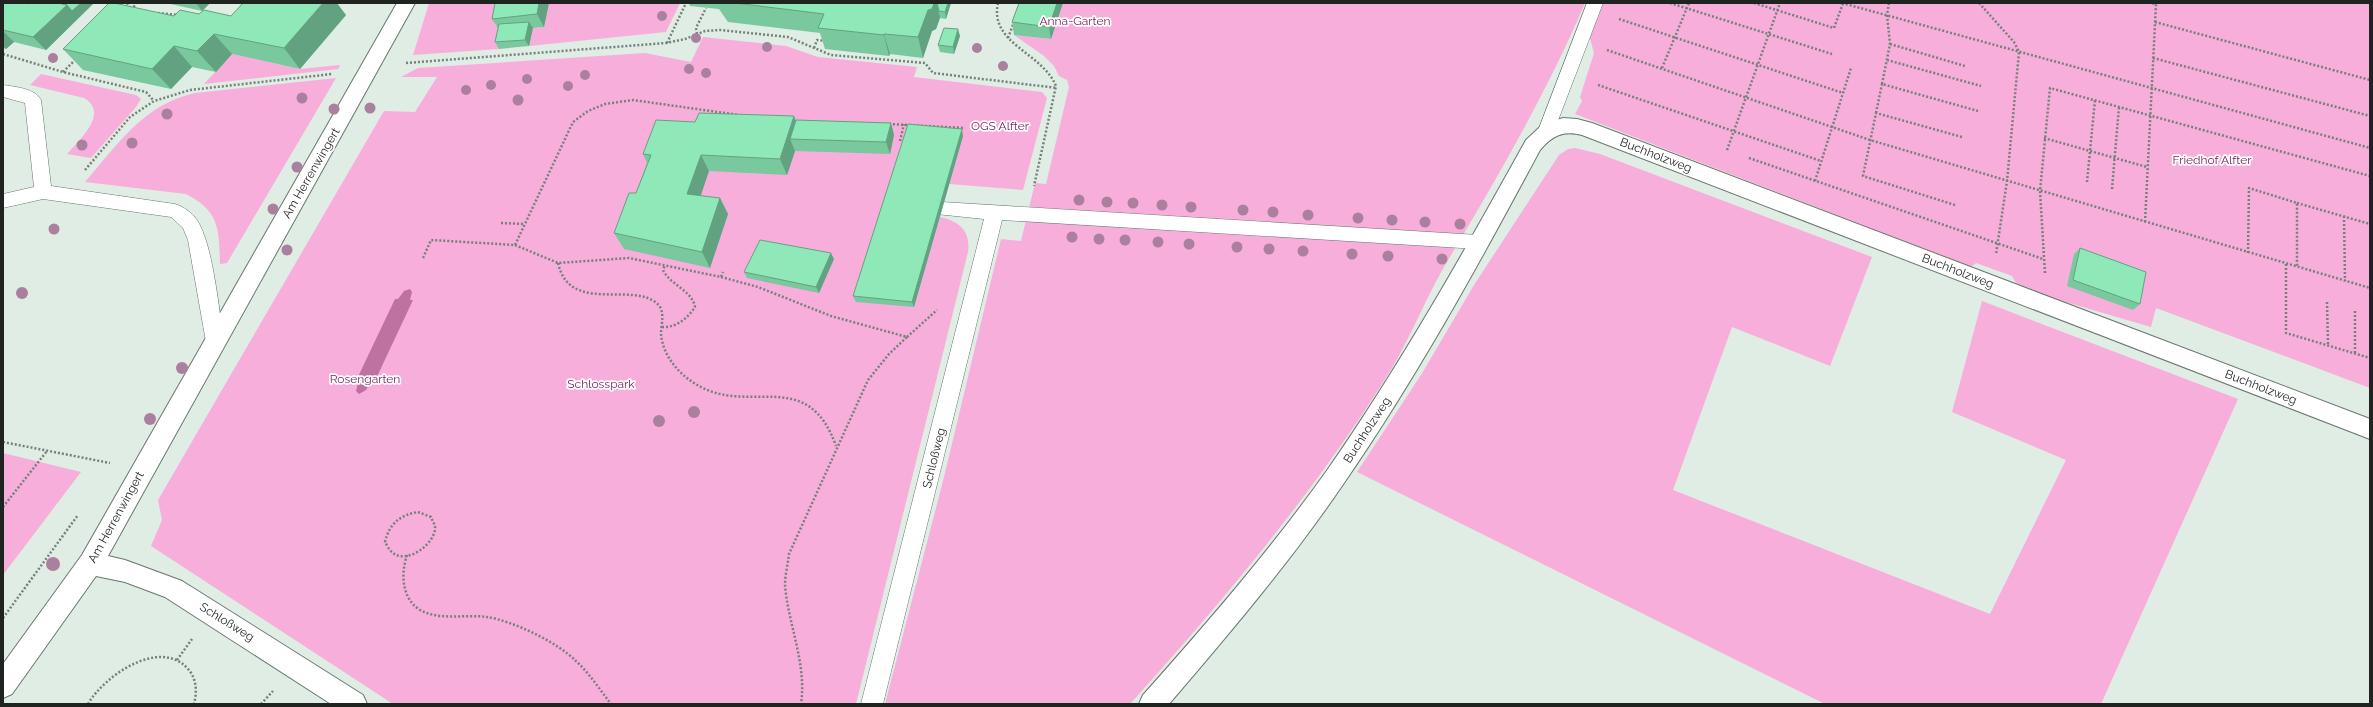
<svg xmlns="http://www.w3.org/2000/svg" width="2373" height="707" font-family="Raleway,sans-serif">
	<rect width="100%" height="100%" fill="#dfede4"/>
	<path fill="#f8aedb" d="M429 3H505L499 49 413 55Z
		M549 3H680L666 32 529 46 533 28 544 27Z
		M1063 3H1585C1546 95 1495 181 1444 267 1425 300 1411 336 1392 368 1317 489 1225 599 1130 704H885L944 477 1001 239 1021 241 1035 183 1046 184 1069 87 1067 80 1059 76 1054 66 1044 56 1014 35 1051 39Z
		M1603 3H2370V388L2156 308 2151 327 2062 301 2016 283 2012 276 1976 263 1971 267 1575 114 1582 101 1580 97 1594 53 1589 35Z
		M703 37 786 46 818 57 917 67 914 77 1042 92 1047 98 1023 190 949 184 940 217C959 221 971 231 968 252L856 704H393L151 546 162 520 158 500 384 111 415 112 437 77H401L418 68 645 53 691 62Z
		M232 54 300 69 340 65 338 69 204 84Z
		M41 74 136 95 141 99 136 107 91 158 67 154C79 140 110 113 84 98L30 85Z
		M336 78 227 263 220 264C219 230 220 211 186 194L85 182C117 145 144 104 195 93Z
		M1575 148 1600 154 1872 257 1830 366 1732 327 1673 490 1990 614 2066 460 1952 412 1982 301 2238 399 2101 704H1825L1357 472 1421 375 1474 285 1559 155 1568 149Z
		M3 453 81 472 3 575Z"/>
	<path fill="#bd72a1" d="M410 289 412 292 410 300H413L374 383H370L366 390 359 394 356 391 358 383H355L395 299H398L404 291Z"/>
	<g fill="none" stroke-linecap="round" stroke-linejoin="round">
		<g stroke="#6a766f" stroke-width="1">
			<path id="lane" d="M1587 3H1603L1554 131 1552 136 1546 137 1540 136 1538 131Z
				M3 85C15 87 35 88 41 100L51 186 175 204C184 207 191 212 197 220 213 244 219 311 224 342L222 348 215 350 208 348 206 342 188 240 183 228 171 217 43 199 3 208V194L34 187 25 103 3 97Z
				M942 202 1478 235 1484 237 1487 242 1484 247 1478 249 1002 220 883 704H861L984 219 936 214 933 209 936 204Z"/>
		</g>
		<g stroke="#6a766f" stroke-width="2">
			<path id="street" d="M397 3H415L108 556 125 560 182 581 363 695 367 704H331L165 597 125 582 96 576 12 694 3 698V664L82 555Z
				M1563 118 1577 119 1592 123 2370 419V439L1582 135C1563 130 1552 136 1540 150 1479 264 1417 377 1344 483 1291 561 1230 633 1169 704H1139L1143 695C1208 622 1272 548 1328 469 1401 364 1464 252 1526 140L1543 124Z"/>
		</g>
		<path stroke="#76807a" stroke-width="2.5" stroke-dasharray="2 2" stroke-linecap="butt" d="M127 3 132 10 136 3
			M998 3C989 44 1042 52 1056 86L1034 186
			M1670 3 1832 54
			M1754 3 1834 28 1843 3
			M1842 3 2370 148
			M1889 3 1887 15 1890 44 1882 84 1978 111
			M1979 3 2014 42 2019 52 2007 181 1996 254
			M158 13 179 15
			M1619 19 1843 93
			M2155 22 2370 80
			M697 34 696 28 706 8
			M1008 38 1014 22
			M667 43 686 3
			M1890 44 1965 66
			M814 48 817 40 826 41
			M1607 50 1870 140 2370 288
			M3 54 63 72 146 92 154 101
			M2153 58 2370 116
			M1887 60 1981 86
			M406 63 666 43 685 39 705 31 720 30 788 37 831 55 925 63 933 73 1057 88
			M1662 68 1689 3
			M63 72 76 59
			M1598 85 1821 161
			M1876 113 1882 84
			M889 124 965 128
			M2044 138 2147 167
			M900 141 904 124
			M1727 150 1780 3
			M1749 158 2043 259
			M85 170 130 117 154 101 190 90 332 74
			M1815 181 1851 68
			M2087 182 2095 100
			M2112 189 2119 107
			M2297 203 2370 224
			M1955 205 1863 176 1876 113 1962 137
			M2344 216 2345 281
			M2145 222 2156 4 2150 3
			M501 223 525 224
			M515 245 558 263 629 258 721 277 723 272
			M2248 253 2249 188 2297 203V267
			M423 258 431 240 515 245 573 122 588 111 605 104 633 100 739 115
			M558 263C568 307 613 289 645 297 651 299 659 303 661 309 664 317 661 326 661 334 663 357 681 377 701 387 752 414 808 367 836 446
			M2286 264V333L2370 358
			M2045 273 2040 191 2050 88 2370 176
			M721 277 758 287 831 316 907 337 889 354 868 380 789 554C788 564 785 575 785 585 788 624 807 664 801 704
			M2327 302 2328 345
			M2355 311V353
			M662 327C676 328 688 318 695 307 692 290 670 285 663 270L665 265
			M907 337 937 310
			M3 442 110 463
			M3 507 47 451
			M418 512 431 517C432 520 434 523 435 526 437 543 406 566 392 552 389 550 387 545 385 542 389 524 400 515 418 512Z
			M407 555C401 573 401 598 420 610 440 621 465 614 487 617 513 621 557 642 576 661 590 674 600 690 611 704
			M3 618 78 515
			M177 660 192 639
			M88 704C104 676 160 637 188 669 197 679 197 692 194 704
			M261 704 273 691"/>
		<use href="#lane" fill="#fff" fill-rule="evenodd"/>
		<use href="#street" fill="#fff" fill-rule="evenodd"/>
	</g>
	<g fill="#ab809e">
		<circle cx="662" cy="16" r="5"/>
		<circle cx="696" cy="38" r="5"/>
		<circle cx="767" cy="47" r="5"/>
		<circle cx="977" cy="48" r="5"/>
		<circle cx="53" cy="58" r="5"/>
		<circle cx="1003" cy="66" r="5"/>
		<circle cx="689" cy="69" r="5"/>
		<circle cx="706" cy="73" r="5"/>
		<circle cx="585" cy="75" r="5"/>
		<circle cx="527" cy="79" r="5"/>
		<circle cx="491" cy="85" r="5"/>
		<circle cx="568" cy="86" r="5"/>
		<circle cx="466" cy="90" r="5"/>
		<circle cx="302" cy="98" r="5.5"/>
		<circle cx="518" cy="100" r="5.5"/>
		<circle cx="370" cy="108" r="5.5"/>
		<circle cx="334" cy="109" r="5.5"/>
		<circle cx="167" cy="114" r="5.5"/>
		<circle cx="132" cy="143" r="5.5"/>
		<circle cx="82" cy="145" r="5.5"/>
		<circle cx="297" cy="167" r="5.5"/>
		<circle cx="1079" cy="200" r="5.5"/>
		<circle cx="1107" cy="202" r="5.5"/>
		<circle cx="1133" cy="203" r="5.5"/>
		<circle cx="1162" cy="205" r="5.5"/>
		<circle cx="1191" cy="207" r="5.5"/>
		<circle cx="273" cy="209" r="5.5"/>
		<circle cx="1243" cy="210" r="5.5"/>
		<circle cx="1273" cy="212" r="5.5"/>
		<circle cx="1308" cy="215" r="5.5"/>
		<circle cx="1358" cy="218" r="5.5"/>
		<circle cx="1392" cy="220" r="5.5"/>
		<circle cx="1425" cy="222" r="5.5"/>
		<circle cx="1460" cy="224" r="5.5"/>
		<circle cx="54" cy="229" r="5.5"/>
		<circle cx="1072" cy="237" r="5.5"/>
		<circle cx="1099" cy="239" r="5.5"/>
		<circle cx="1125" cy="240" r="5.5"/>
		<circle cx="1158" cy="242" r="5.5"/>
		<circle cx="1189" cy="244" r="5.5"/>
		<circle cx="1237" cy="247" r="5.5"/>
		<circle cx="1269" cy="249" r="5.5"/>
		<circle cx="287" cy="250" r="5.5"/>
		<circle cx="1303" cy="251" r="5.5"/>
		<circle cx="1352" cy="254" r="5.5"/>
		<circle cx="1388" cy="256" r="5.5"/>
		<circle cx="1442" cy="259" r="5.5"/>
		<circle cx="22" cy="293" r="6"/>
		<circle cx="182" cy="368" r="6"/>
		<circle cx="694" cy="412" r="6"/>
		<circle cx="150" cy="419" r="6"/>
		<circle cx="659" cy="421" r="6"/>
		<circle cx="53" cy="564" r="7"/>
	</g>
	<path fill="#7ac89d" d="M3 3H94L46 50 14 42 6 49 3 48Z
		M166 3H210L202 11Z
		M495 3H549L544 27 533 28 529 46 499 49 495 42 498 28 492 19Z
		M689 3H951L946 19 940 18 936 29 932 31 923 58 890 54 889 56 825 49 820 33 728 22 719 9 690 6Z
		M1019 3H1063L1051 39 1014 35 1012 22Z
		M199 14 231 16 346 15 300 69 232 54 216 72 192 67 171 89 83 70 63 49 174 16Z
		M960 36 954 54 940 52 938 45Z
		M796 120 891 123 894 135 890 154 795 151 787 175 709 171 700 196 720 198 728 214 710 268 624 249 614 233 636 193 647 163 643 154 695 122Z
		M963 136 914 307 856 302 853 296Z
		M2080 248 2140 304 2133 310 2067 286 2074 254Z
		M834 259 819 293 747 278 744 272Z"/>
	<path fill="#63a280" d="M81 3H94L46 50 33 37 67 5Z
		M196 3H210L202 11Z
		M323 3H337L346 15 300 69 284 48Z
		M539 3H549L544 27 537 14Z
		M934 3H937L940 18 936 29 932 31 923 58 918 37 928 10Z
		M948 3H951L946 19 945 12Z
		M1057 3H1063L1051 39 1049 27Z
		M529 22 533 28 529 46 525 40Z
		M958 29 960 36 954 54 953 47Z
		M3 31 14 42 6 49 3 46Z
		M214 34 232 54 216 72 197 51Z
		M884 34 890 54 889 56 884 35Z
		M174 46 192 67 171 89 152 69Z
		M794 116 800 132 790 139 795 151 787 175 780 159Z
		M891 123 894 135 890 154 886 142Z
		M962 129 963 136 914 307 912 302Z
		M701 155 709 171 696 210 687 194Z
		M720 198 728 214 710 268 702 252Z
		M831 253 834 259 819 293 816 287Z"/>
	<path fill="#8ee8b7" stroke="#63a280" d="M3 3H26L28 4 29 3H59L67 5 33 37 3 30Z
		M59 3H81L72 11 67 5Z
		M109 3H114L174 16 180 10 199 14 204 10 231 16 243 3H323L284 48 214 34 197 51 174 46 152 69 63 49Z
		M495 3H539L537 14 492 19Z
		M735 3H934L932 9 928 10 918 37 884 34V35L818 28 824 14Z
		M937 3H948L945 12 939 11Z
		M1019 3H1057L1049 27 1012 22Z
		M529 22 525 40 495 42 499 24Z
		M944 28 958 29 953 47 938 45Z
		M699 113 794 116 780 159 701 155 687 194 720 198 702 252 614 233 629 193H636L651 155 643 154 656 120 695 122Z
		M796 120 891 123 886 142 790 139Z
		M908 124 962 129 912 302 853 296Z
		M760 240 831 253 816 287 744 272Z
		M2080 248 2146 272 2140 304 2073 280Z"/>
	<g text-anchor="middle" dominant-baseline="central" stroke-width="3.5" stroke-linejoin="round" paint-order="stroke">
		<g font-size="12" fill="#802664" stroke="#fff">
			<text x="1075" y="21">Anna-Garten</text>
			<text x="1000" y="126">OGS Alfter</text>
			<text x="2212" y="160">Friedhof Alfter</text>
			<text x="365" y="379">Rosengarten</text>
			<text x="601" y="384">Schlosspark</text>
		</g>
		<g font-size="12" fill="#1f2421" stroke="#fff">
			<text transform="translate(1656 155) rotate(21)">Buchholzweg</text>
			<text transform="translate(311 173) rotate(-60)">Am Herrenwingert</text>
			<text transform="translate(1958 271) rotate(21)">Buchholzweg</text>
			<text transform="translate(2261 387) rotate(21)">Buchholzweg</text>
			<text transform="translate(1367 430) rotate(-57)">Buchholzweg</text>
			<text transform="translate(934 458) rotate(-76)">Schloßweg</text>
			<text transform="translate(116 517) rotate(-61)">Am Herrenwingert</text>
			<text transform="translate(227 622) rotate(32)">Schloßweg</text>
		</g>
	</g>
	<rect width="2373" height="707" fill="none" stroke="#1f2421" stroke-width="8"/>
</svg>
